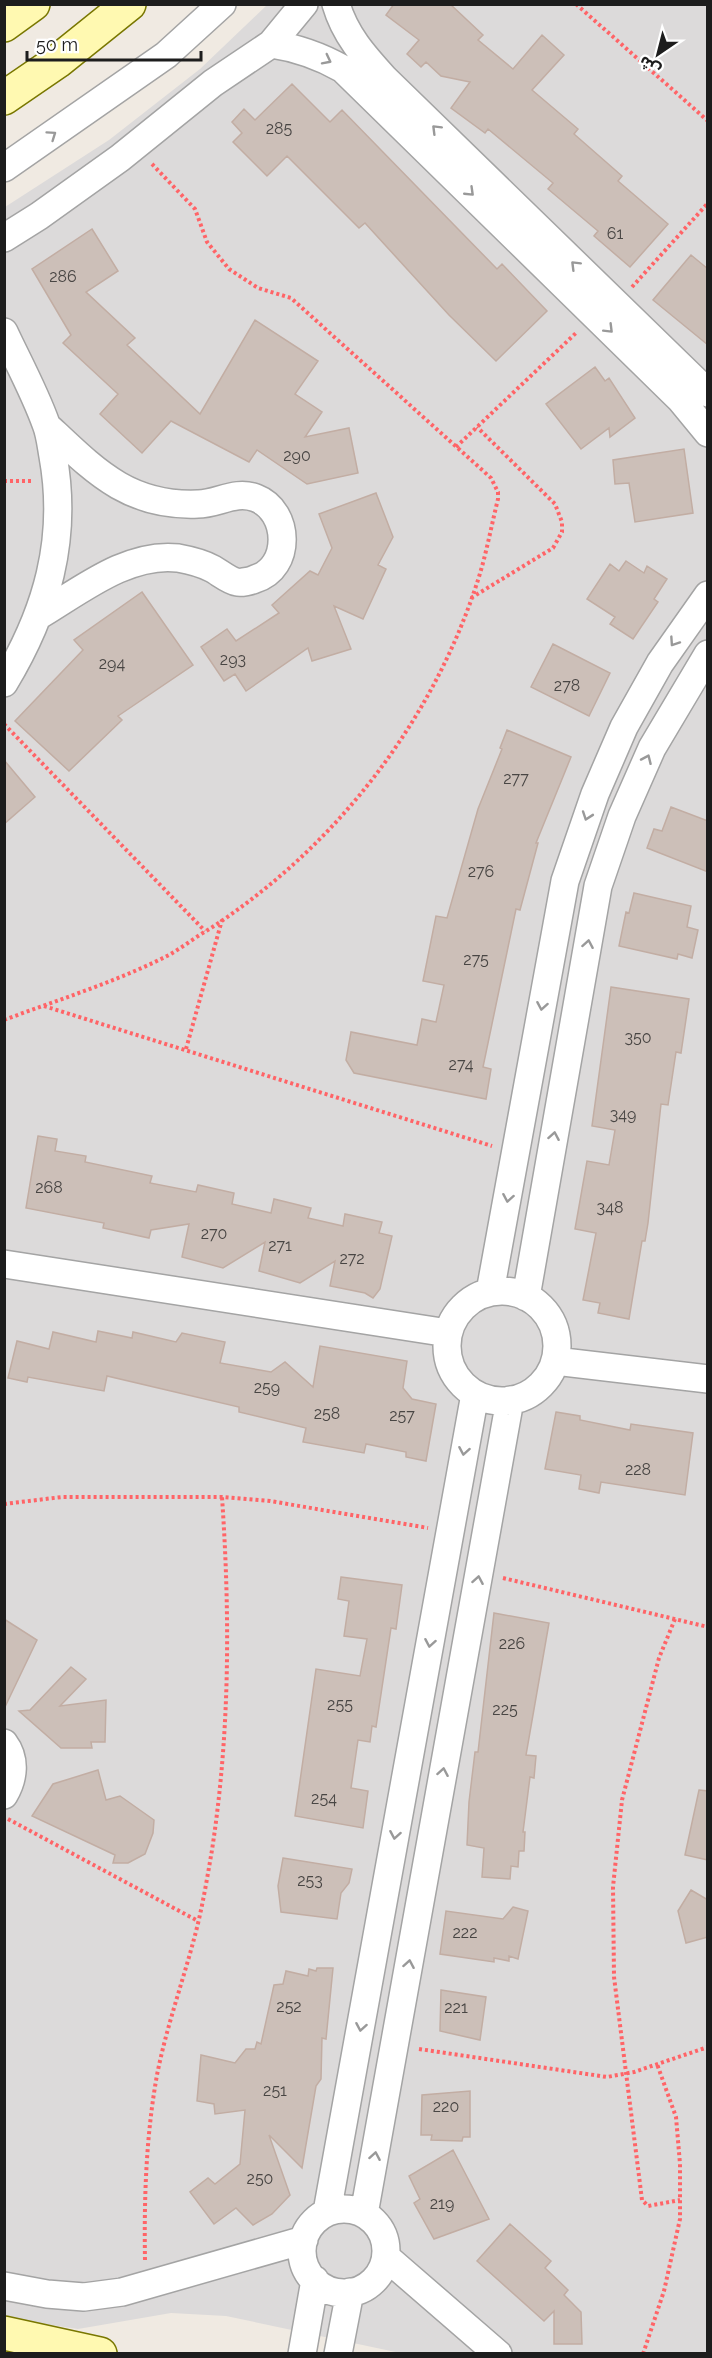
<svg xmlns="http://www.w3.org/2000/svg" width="712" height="2358" font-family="Raleway,'Noto Sans Arabic',sans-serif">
	<rect width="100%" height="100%" fill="#f0eae2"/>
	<path fill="#dcdada" d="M267 5H707V2353L405 2354 226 2316 171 2313 78 2329 5 2318V207L109 140 200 69Z"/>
	<path fill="#ccbfb8" stroke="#c2ada3" stroke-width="1.5" d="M394 4H450L483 35 478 40 513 69 542 35 564 55 532 90 578 129 574 134 622 176 618 181 668 224 630 267 594 236 598 231 548 189 553 183 488 129 485 133 451 108 470 82 441 76 426 62 421 67 407 54 419 40 386 15Z
		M292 84 330 122 342 110 497 269 502 264 547 311 496 361 449 315 365 223 359 228 287 156 267 176 233 142 242 133 232 122 244 109 255 120Z
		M92 229 118 271 86 292 135 338 127 345 200 414 255 320 318 361 295 394 322 412 305 437 349 428 358 473 307 484 257 450 249 462 171 421 142 453 100 414 118 394 63 343 71 335 32 269Z
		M691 255 708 269V345L653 300Z
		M595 367 605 381 609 378 635 418 610 437 609 428 581 449 546 404Z
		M684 449 693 513 635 522 629 483 615 484 613 460Z
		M376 493 393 537 378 565 386 569 363 619 334 606 351 649 312 661 308 648 246 691 235 674 224 681 201 647 227 629 236 641 279 613 272 605 310 571 318 575 332 548 319 514Z
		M626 561 644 573 647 566 667 579 654 599 658 602 633 639 610 624 615 617 587 599 610 564 619 571Z
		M142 592 193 665 118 716 122 720 69 771 15 721 83 650 74 640Z
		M553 644 610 673 589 716 531 687Z
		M507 730 571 757 536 843H538L520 910 516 909 483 1067 491 1069 486 1099 354 1073 346 1060 351 1032 417 1045 422 1019 436 1022 444 985 423 981 436 916 447 918 478 809 502 749 500 748Z
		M4 760 35 797 4 824Z
		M671 807 708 821V872L647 848 654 829 662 831Z
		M634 893 691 906 687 927 698 930 692 958 678 954 677 959 619 946 626 912 629 913Z
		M611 987 689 999 681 1053 676 1052 668 1105 661 1104 648 1223 645 1241H642L629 1319 598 1313 600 1303 583 1300 596 1233 575 1229 587 1161 609 1165 615 1130 592 1126Z
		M38 1136 57 1139 55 1151 86 1156 85 1162 152 1176 150 1183 196 1192 198 1185 234 1193 232 1204 271 1213 274 1199 311 1208 308 1218 343 1226 345 1214 382 1222 379 1233 392 1236 380 1289 373 1298 365 1293 330 1286 335 1261 300 1283 259 1271 265 1242 223 1268 182 1257 189 1224 151 1230 149 1238 103 1228 104 1223 26 1208Z
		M98 1331 132 1338 133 1332 176 1342 182 1333 225 1342 220 1363 271 1372 285 1362 313 1387 320 1346 407 1361 403 1388 412 1399 436 1404 426 1461 406 1457V1452L366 1444 364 1453 303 1442 306 1428 239 1412V1407L107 1376 104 1391 28 1377 27 1382 8 1378 17 1341 49 1349 53 1332 96 1342Z
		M556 1412 580 1416V1420L630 1430 631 1424 693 1433 685 1495 601 1482 599 1493 579 1489 581 1475 545 1469Z
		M341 1577 402 1585 396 1629 391 1628 376 1727 372 1726 370 1742 358 1740 351 1788 368 1791 363 1828 295 1816 316 1669 360 1676 367 1639 344 1636 349 1601 338 1599Z
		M494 1613 549 1623 526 1755 536 1756 534 1778 530 1777 523 1832H525L524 1851H519L518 1867 511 1866 510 1879 482 1877 484 1848 467 1845 469 1802 475 1752H478Z
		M4 1619 37 1640 4 1709Z
		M71 1667 86 1679 60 1706 106 1700 105 1742H91L92 1748H61L19 1711 30 1710Z
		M98 1770 106 1800 120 1796 154 1820 153 1833 145 1854 128 1863H113L115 1855 32 1816 53 1784Z
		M699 1790 708 1791V1860L685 1855Z
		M283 1858 352 1869 349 1883 341 1893 337 1919 281 1912 278 1886Z
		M691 1890 708 1900V1937L686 1943 678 1911Z
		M513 1907 528 1911 518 1959 509 1956V1961L494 1958V1962L440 1954 446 1911 503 1919Z
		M317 1968H333L326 2039 322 2038 321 2079 316 2086 302 2168 269 2135 290 2195 272 2214 253 2225 236 2208 214 2224 190 2192 208 2178 215 2184 240 2164 245 2110 215 2114 214 2104 197 2101 201 2055 235 2063 246 2049H255L257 2042 261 2044 274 1985 283 1984 286 1971 308 1976 309 1969 316 1971Z
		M441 1990 486 1997 480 2040 440 2031Z
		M470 2091V2137H463L462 2141 431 2140 432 2135H421L422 2095Z
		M453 2150 489 2219 434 2239 414 2203 420 2199 409 2176Z
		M510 2224 551 2261 545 2268 568 2290 564 2295 581 2312 582 2344H554V2311L544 2321 477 2261Z"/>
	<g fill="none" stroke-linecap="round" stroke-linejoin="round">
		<g stroke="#a4a4a4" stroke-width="30">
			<path id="street" d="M336 4C345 35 364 56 385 79L708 393
				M271 44C298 48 320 56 343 69L680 399 708 433
				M4 168 166 55 222 4
				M4 238 39 216 120 158 213 83 271 44 304 4
				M4 332C18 362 35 393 46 424 50 434 51 445 53 456 68 539 47 612 4 683
				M38 616C79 592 127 552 178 558 189 560 204 564 213 569 220 573 230 581 237 582 241 583 251 581 255 579 292 568 290 511 256 498 235 490 218 504 198 504 128 507 94 470 47 426
				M4 1264 448 1333
				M447 1346a55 55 0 1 1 110 0a55 55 0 1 1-110 0Z
				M490 1292 565 881 595 794 624 727 660 663 708 595
				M526 1297 598 886 622 816 652 748 708 654
				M555 1361 708 1379
				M4 1743C16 1759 14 1778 4 1795
				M302 2251a42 42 0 1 1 84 0a42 42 0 1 1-84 0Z
				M327 2212 475 1394
				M364 2214 510 1400
				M386 2257 498 2354
				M4 2286 47 2294 84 2297 122 2292 304 2240
				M302 2354 315 2280
				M338 2354 350 2292"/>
		</g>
		<g stroke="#797700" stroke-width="36">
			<path id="secondary" d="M4 25 33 4
				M4 98 58 61 129 4
				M4 2333 100 2354"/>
		</g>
		<path stroke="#ff6467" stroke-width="4" stroke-dasharray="3 3" stroke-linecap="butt" d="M576 4 708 121
			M632 287 708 203
			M456 447 577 332
			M4 481H33
			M471 598 553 548 562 532V522L555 504 477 427
			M4 724 205 931
			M44 1006 492 1146
			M4 1020C60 999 116 982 169 955 183 947 197 936 211 928 335 847 431 724 477 583 486 556 491 527 498 499V492L491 478 291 298 258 288 229 269 207 242 195 209 152 164
			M186 1049 222 920
			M4 1504 62 1497H222L270 1501 428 1528
			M503 1578 708 1627
			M675 1619 659 1658 622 1800 613 1887 614 1977 642 2200 648 2206 680 2200
			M8 1819 198 1921
			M419 2049 607 2077 634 2072 708 2047
			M145 2260C144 2198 146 2136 157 2075 166 2029 182 1984 194 1939 202 1910 207 1879 212 1850 230 1732 230 1615 222 1497
			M643 2354 664 2291 680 2219V2164L676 2117 657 2064"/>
		<use href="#street" stroke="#fff" stroke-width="27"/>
		<use href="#secondary" stroke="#fff9b1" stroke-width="33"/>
	</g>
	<defs><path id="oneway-chevron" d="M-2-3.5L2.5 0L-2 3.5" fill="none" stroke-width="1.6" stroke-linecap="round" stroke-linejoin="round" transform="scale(1.5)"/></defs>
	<g stroke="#999">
		<use href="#oneway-chevron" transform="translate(327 60) rotate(27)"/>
		<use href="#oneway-chevron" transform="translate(436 129) rotate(-135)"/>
		<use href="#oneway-chevron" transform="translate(52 135) rotate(-35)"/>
		<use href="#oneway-chevron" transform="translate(470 192) rotate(44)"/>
		<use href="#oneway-chevron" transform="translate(575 265) rotate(-135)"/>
		<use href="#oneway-chevron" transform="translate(609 329) rotate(45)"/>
		<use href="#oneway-chevron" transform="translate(674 642) rotate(124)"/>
		<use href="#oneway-chevron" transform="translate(647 759) rotate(-66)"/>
		<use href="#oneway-chevron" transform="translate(587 816) rotate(109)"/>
		<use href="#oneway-chevron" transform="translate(588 944) rotate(-80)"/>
		<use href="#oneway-chevron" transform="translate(542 1006) rotate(100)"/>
		<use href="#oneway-chevron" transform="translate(554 1136) rotate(-80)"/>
		<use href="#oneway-chevron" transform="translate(508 1198) rotate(100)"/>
		<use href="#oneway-chevron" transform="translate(464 1451) rotate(100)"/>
		<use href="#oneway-chevron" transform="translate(478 1580) rotate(-80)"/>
		<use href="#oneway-chevron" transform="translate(430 1643) rotate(100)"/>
		<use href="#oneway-chevron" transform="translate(443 1772) rotate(-80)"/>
		<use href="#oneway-chevron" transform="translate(395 1835) rotate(100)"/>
		<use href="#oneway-chevron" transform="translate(409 1964) rotate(-80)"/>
		<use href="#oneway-chevron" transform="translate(361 2027) rotate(100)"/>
		<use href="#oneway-chevron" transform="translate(375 2156) rotate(-80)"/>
	</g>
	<g text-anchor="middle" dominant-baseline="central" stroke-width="4.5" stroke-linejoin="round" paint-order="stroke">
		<g font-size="16" fill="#494644">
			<text x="279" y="128">285</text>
			<text x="615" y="233">61</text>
			<text x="63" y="276">286</text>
			<text x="297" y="455">290</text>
			<text x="233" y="659">293</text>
			<text x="112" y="663">294</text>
			<text x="567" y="685">278</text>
			<text x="516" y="778">277</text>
			<text x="481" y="871">276</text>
			<text x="476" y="959">275</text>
			<text x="638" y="1037">350</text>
			<text x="461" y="1064">274</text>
			<text x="623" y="1114">349</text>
			<text x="49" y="1187">268</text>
			<text x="610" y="1207">348</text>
			<text x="214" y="1233">270</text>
			<text x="280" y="1245">271</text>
			<text x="352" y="1258">272</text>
			<text x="267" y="1387">259</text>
			<text x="327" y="1413">258</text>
			<text x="402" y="1415">257</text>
			<text x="638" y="1469">228</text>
			<text x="512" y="1643">226</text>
			<text x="340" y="1704">255</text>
			<text x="505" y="1709">225</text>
			<text x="324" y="1798">254</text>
			<text x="310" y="1880">253</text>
			<text x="465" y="1932">222</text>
			<text x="289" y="2006">252</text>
			<text x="456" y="2007">221</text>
			<text x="275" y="2090">251</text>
			<text x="446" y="2106">220</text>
			<text x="260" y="2178">250</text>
			<text x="442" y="2203">219</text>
		</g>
	</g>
	<rect width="712" height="2358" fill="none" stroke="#1d1d1d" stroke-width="12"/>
	<g transform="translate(658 54) rotate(215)" stroke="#ffffff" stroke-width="4.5" paint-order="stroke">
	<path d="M0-4.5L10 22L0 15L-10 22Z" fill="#1d1d1d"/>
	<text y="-9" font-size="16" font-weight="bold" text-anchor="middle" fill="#1d1d1d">ش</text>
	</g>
	<path d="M27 51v9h174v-9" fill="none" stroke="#1d1d1d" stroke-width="3"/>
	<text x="36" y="51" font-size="18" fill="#1d1d1d" stroke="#ffffff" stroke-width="4.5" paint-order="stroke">50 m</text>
</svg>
